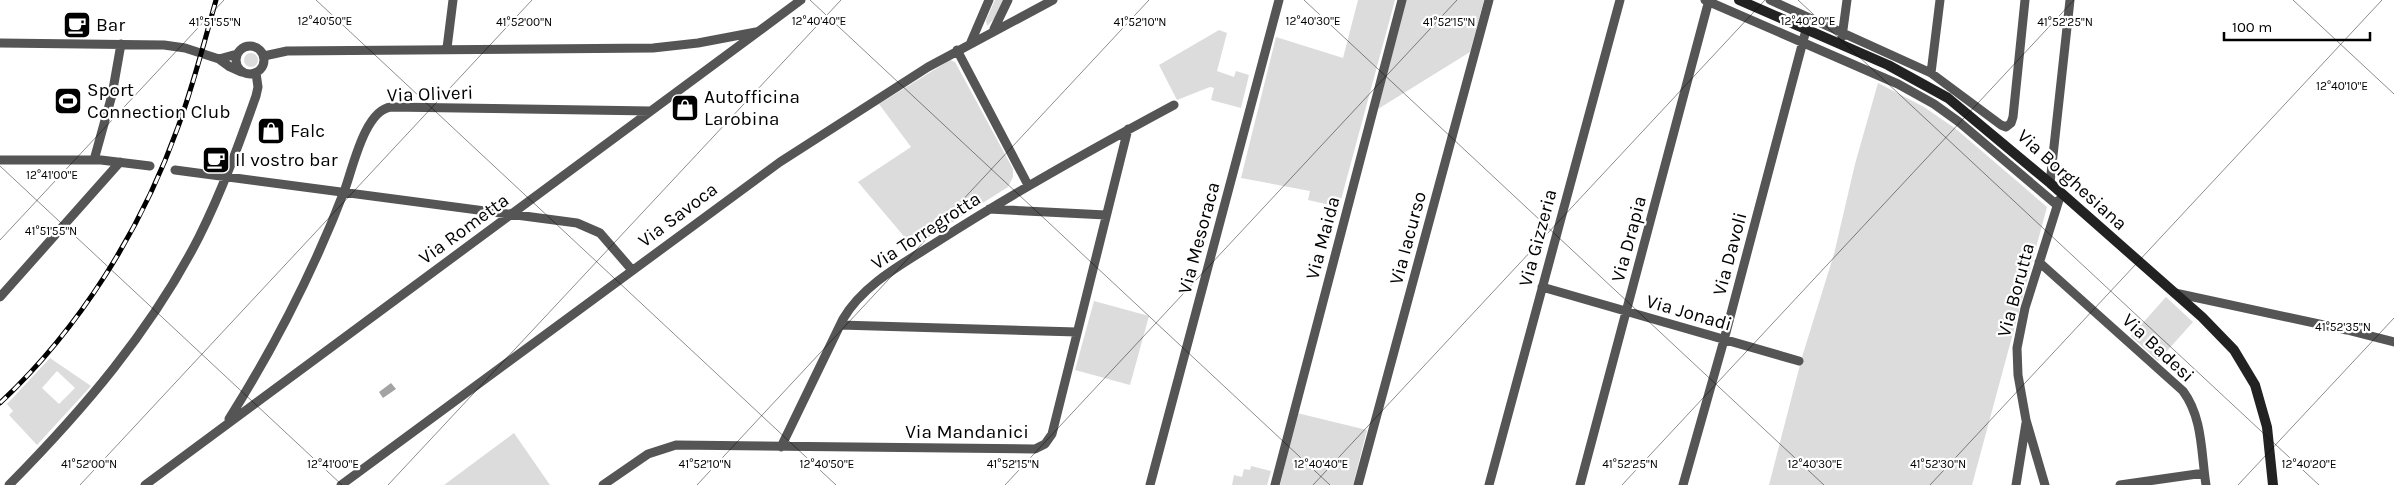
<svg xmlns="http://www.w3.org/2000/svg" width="2394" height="485" font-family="Karla,sans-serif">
	<rect width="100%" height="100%" fill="#fff"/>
	<path fill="#dcdcdc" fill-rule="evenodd" d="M995 0H1004L994 19 987 26 986 20Z
		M1358 0H1395L1339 207 1308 200 1310 191 1241 178 1276 37 1343 58Z
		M1406 0H1484L1470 52 1378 109Z
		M1219 30 1227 33 1217 71 1234 77 1236 71 1249 75 1241 108 1211 100 1214 88 1210 87 1177 100 1159 65Z
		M244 60a7 7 0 1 1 14 0a7 7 0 1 1-14 0Z
		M950 60 955 62 1013 169V177L1008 187 913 247 858 182 911 147 879 104Z
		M1878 83 1924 107 1956 129 2047 207 1972 485H1769L1802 357 1834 254 1855 164Z
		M2166 297 2193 322 2158 361 2131 336Z
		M1094 301 1149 316 1130 385 1075 370Z
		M50 358 91 386 37 445 9 415 13 411 7 404ZM57 371 75 388 59 404 42 388Z
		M1297 413 1367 430 1353 485H1280Z
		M514 433 550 485H444Z
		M1251 466 1271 471 1267 485H1232L1234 475 1242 477 1244 469 1250 470Z"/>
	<path fill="#a3a3a3" d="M391 383 396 389 383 398 379 392Z"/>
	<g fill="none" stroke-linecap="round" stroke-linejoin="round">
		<path stroke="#555" stroke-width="9" d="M1705 0 1898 84 1934 104 1959 122 2057 205
			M1770 0 1931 73 2001 125 2006 127 2011 123 2013 117 2025 0
			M994 29 1008 0
			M1842 37 1847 0
			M971 42 989 0
			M0 43 164 45 185 48 219 59
			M236 60a14 14 0 1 1 28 0a14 14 0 1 1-28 0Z
			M447 48 453 0
			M957 50 1028 185
			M237 54 219 59 230 67 241 72
			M264 56 287 51 653 48 698 43 756 32
			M1931 73 1940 0
			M0 160H101L150 166
			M94 160 112 95 121 44
			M175 170 577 223 600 233 632 270
			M2050 183 2070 0
			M989 209 1106 215
			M2039 262 2183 391C2203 418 2201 453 2206 485
			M1542 287 1799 361
			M2175 293 2347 330 2394 342
			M0 297 120 162
			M840 325 1077 332
			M229 419C275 346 314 270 345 189 353 167 365 110 391 107L651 111
			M781 447 843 319C864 283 906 262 940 240 1016 191 1094 148 1174 105
			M9 485C83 410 151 331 199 237 222 191 239 144 256 96L258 87 256 73
			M145 485 801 0
			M341 485 780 162 928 67 1053 0
			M603 485 648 454 676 445 1035 449 1045 444 1052 434 1128 129
			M1150 485 1279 0
			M1275 485 1402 0
			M1358 485 1489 0
			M1489 485 1620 0
			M1580 485 1709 0
			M1683 485 1724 340 1806 30
			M2016 485 2026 423
			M2045 485 2026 420 2018 375 2017 348 2025 308 2059 200
			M2120 485 2204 473"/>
		<path stroke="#222" stroke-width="10" d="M1739 0 1888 65 1948 98 2050 183 2202 317 2234 350 2255 385 2267 427 2273 485"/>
		<g stroke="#000" stroke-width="5">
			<path id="rail" d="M0 403C80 328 141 230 178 127 193 86 204 43 216 0"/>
		</g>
		<use href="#rail" stroke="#fff" stroke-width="3" stroke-dasharray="9" stroke-linecap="butt"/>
	</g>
	<path fill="none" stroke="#000" stroke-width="1" stroke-opacity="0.45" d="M316 0 836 485M810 0 1330 485M1304 0 1824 485M1798 0 2319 485M2293 0 2394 94M0 166 342 485M0 240 224 0M80 485 532 0M388 485 841 0M697 485 1149 0M1005 485 1457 0M1313 485 1765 0M1622 485 2074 0M1930 485 2382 0M2238 485 2394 318"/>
	<defs>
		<g id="cafe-square" transform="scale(1.4375)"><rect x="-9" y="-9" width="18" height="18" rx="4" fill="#000" stroke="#fff"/><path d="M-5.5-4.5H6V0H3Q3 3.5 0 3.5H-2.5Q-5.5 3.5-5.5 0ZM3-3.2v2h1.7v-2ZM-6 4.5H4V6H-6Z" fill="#fff"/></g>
		<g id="stadium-square" transform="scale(1.4375)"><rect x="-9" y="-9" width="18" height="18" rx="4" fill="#000" stroke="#fff"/><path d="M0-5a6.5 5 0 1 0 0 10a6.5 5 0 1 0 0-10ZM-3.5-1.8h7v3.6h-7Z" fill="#fff"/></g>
		<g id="shop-square" transform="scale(1.4375)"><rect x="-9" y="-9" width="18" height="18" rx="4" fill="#000" stroke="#fff"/><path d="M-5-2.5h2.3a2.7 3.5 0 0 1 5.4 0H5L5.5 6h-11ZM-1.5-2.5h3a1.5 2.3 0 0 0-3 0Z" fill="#fff"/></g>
	</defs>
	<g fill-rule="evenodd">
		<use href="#cafe-square" x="77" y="25"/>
		<use href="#stadium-square" x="68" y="101"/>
		<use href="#shop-square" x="685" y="108"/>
		<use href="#shop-square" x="271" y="131"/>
		<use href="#cafe-square" x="216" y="160"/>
	</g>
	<g text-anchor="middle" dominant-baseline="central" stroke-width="4.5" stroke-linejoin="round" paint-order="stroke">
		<g font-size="19" fill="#000" stroke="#fff" text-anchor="start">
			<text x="96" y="25">Bar</text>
			<text x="87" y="90">Sport<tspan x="87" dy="22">Connection Club</tspan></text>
			<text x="704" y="97">Autofficina<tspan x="704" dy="22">Larobina</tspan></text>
			<text x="290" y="131">Falc</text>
			<text x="235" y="160">Il vostro bar</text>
		</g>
		<g font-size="19" fill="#000" stroke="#fff">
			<text transform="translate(430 94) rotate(-2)">Via Oliveri</text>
			<text transform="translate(2072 180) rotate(42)">Via Borghesiana</text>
			<text transform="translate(678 215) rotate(-37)">Via Savoca</text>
			<text transform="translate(464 229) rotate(-36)">Via Rometta</text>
			<text transform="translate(926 231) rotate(-33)">Via Torregrotta</text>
			<text transform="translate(1199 238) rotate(-75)">Via Mesoraca</text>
			<text transform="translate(1323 238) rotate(-75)">Via Maida</text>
			<text transform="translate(1408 238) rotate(-75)">Via Iacurso</text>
			<text transform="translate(1538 238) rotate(-75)">Via Gizzeria</text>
			<text transform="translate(1629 239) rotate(-75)">Via Drapia</text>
			<text transform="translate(1730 254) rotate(-75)">Via Davoli</text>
			<text transform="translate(2016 290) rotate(-75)">Via Borutta</text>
			<text transform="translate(1689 313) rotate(16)">Via Jonadi</text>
			<text transform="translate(2158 348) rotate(43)">Via Badesi</text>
			<text x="967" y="432">Via Mandanici</text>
		</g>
	</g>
	<g font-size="12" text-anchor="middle" fill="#000" stroke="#fff" stroke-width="4.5" stroke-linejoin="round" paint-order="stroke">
		<text x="325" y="25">12°40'50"E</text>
		<text x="1313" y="25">12°40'30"E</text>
		<text x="1808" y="25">12°40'20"E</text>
		<text x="819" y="25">12°40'40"E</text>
		<text x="215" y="26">41°51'55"N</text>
		<text x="524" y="26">41°52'00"N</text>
		<text x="1140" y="26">41°52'10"N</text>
		<text x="1449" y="26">41°52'15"N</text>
		<text x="2065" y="26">41°52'25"N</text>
		<text x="2342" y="90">12°40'10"E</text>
		<text x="52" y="179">12°41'00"E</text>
		<text x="51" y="235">41°51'55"N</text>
		<text x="2343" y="331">41°52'35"N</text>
		<text x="89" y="468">41°52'00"N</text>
		<text x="705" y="468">41°52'10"N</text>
		<text x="1013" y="468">41°52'15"N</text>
		<text x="1630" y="468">41°52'25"N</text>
		<text x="1938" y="468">41°52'30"N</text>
		<text x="333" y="468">12°41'00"E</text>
		<text x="827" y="468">12°40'50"E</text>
		<text x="1321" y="468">12°40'40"E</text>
		<text x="1815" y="468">12°40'30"E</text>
		<text x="2309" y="468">12°40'20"E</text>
	</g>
	<path d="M2224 32v8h146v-8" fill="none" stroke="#000000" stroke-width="2.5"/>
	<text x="2232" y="32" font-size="15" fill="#000000" stroke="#ffffff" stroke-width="4" paint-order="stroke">100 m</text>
</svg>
